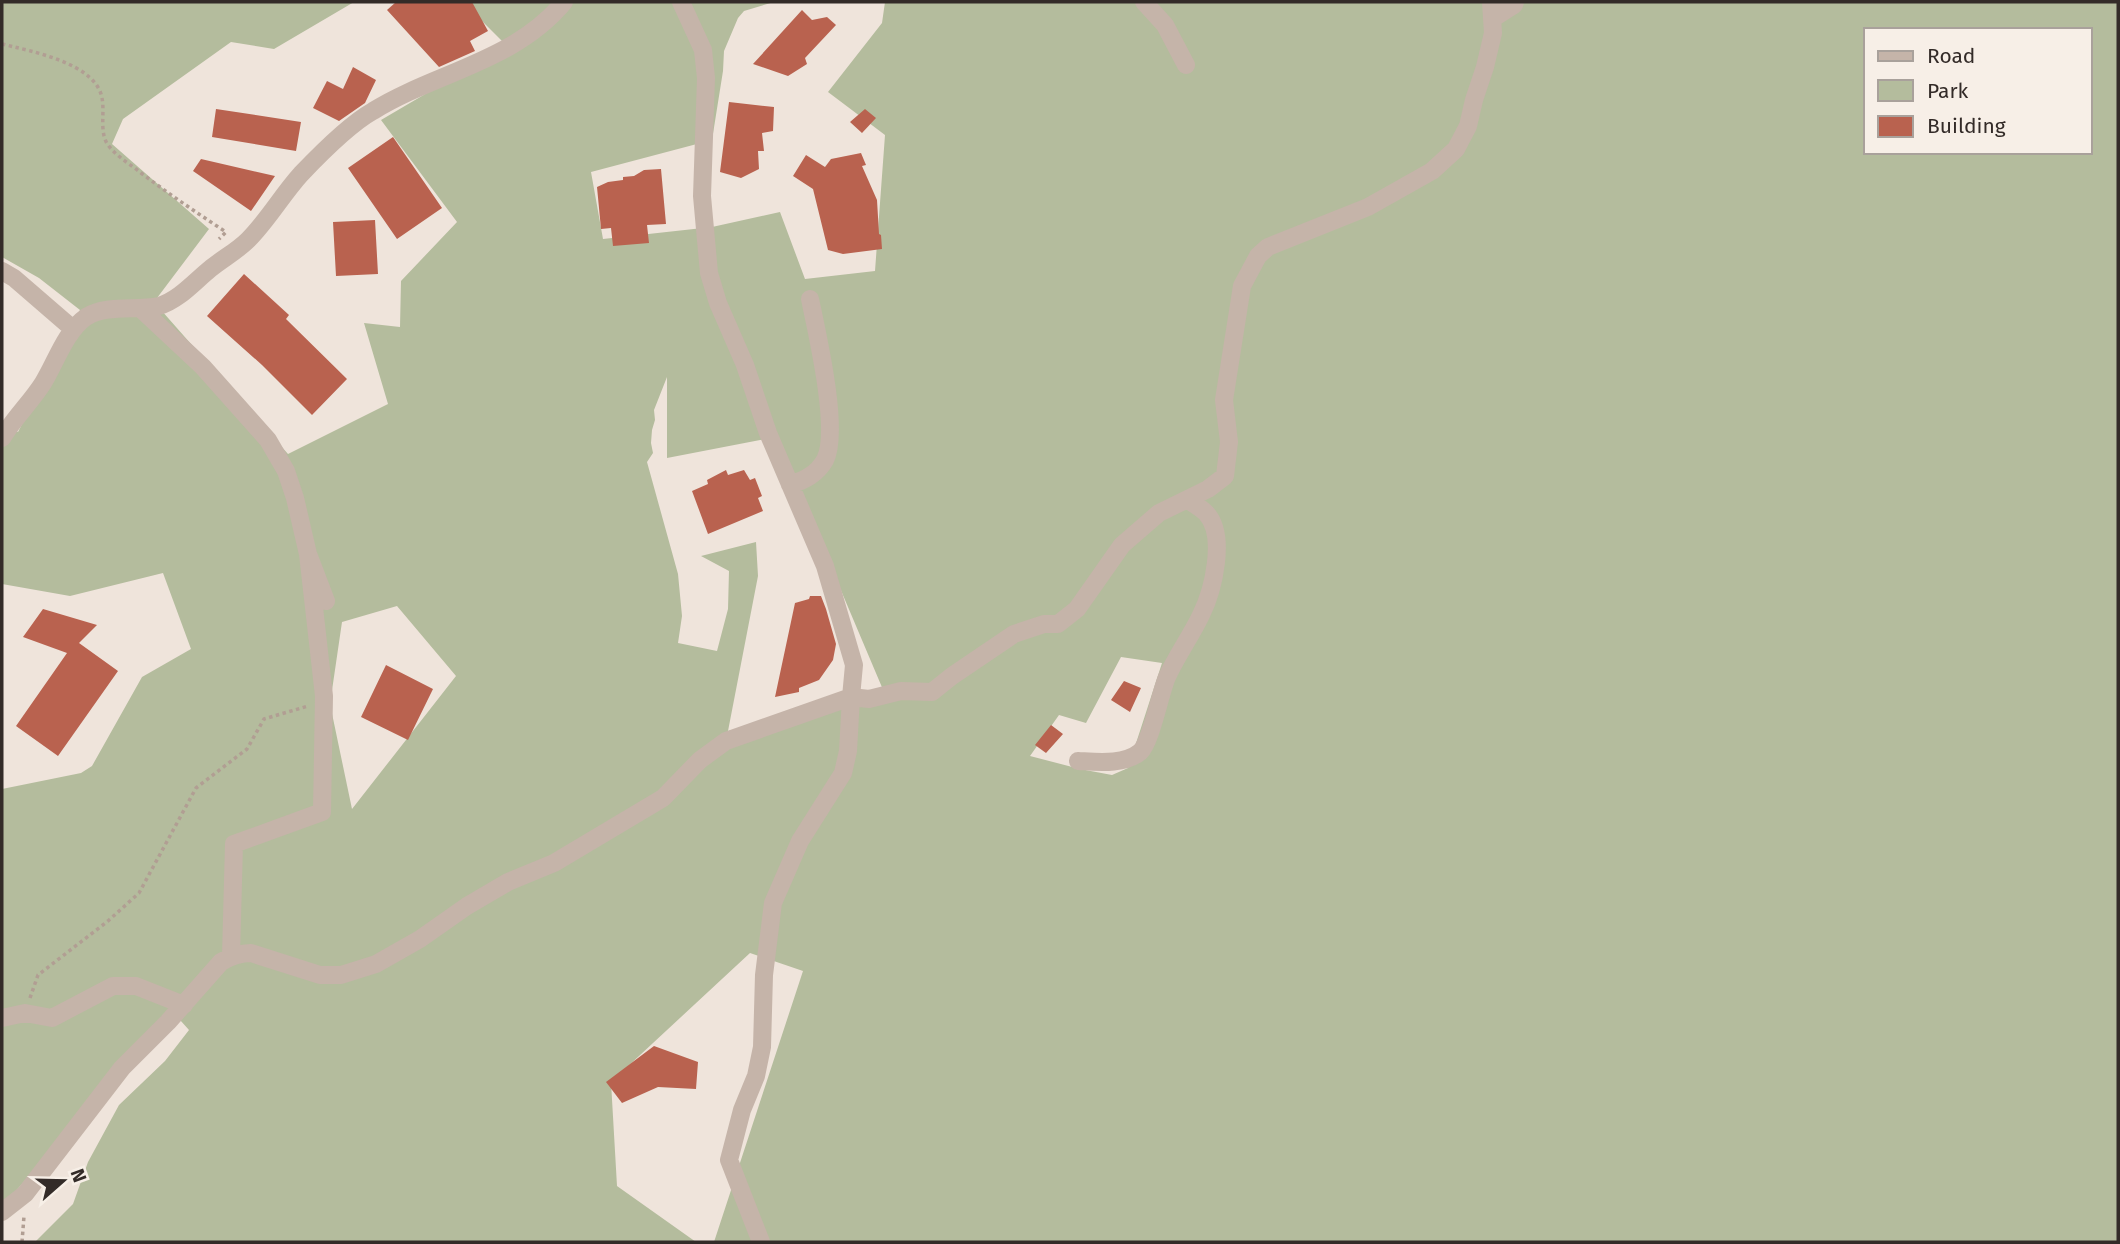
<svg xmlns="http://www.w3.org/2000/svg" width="2120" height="1244" font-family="'Fira Sans',sans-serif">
	<rect width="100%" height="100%" fill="#efe4db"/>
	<path fill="#b4bc9d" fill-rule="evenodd" d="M2 2H354L274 49 231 42 123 119 112 144 209 229 154 302 288 454 388 404 364 323 400 327 401 281 457 222 381 120 507 46 463 2H774L744 11 738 18 724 51 723 71 712 140 591 172 603 239 712 227 780 212 805 279 875 271 885 135 828 92 882 23 885 2H2118V1242H714L803 971 750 953 611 1082 617 1186 696 1242H35L73 1204 88 1162 119 1105 165 1061 189 1030 172 1011 2 1207V789L81 773 92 766 142 677 191 649 163 573 70 596 2 584V422L18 432 80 310 39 278 2 257ZM1866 30H2090V152H1866ZM667 377V458L776 437 884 692 728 731 758 576 756 542 701 556 729 571 728 609 717 651 678 643 682 616 678 574 647 462 653 453 651 443 652 430 655 420 654 410ZM397 606 456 676 352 809 330 704 342 622ZM1121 657 1162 663 1128 768 1112 775 1080 769 1030 756 1059 715 1086 723Z"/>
	<path fill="#b9624f" d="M396 2H472L488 31 470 41 475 51 439 67 387 10Z
		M802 10 812 20 827 17 836 25 805 58 807 64 788 76 753 64Z
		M353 67 376 80 365 103 339 121 313 108 327 81 343 89Z
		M729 102 774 107 773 131 762 133 764 151H758L759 169 741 178 720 172Z
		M216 109 301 122 296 151 212 137Z
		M865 109 876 118 862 133 850 122Z
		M393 137 442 208 397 239 348 168Z
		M861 153 866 165 862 166 877 200 879 234 881 235 882 249 843 254 828 250 813 189 793 176 806 155 825 167 831 159Z
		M201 159 275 176 251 211 193 171Z
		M661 169 666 224 647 225 649 243 613 246 611 228 601 229 597 187 608 182 623 180V177L634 176 644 170Z
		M375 220 378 274 336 276 333 222Z
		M244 274 289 315 286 319 347 379 312 415 262 365 207 316Z
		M726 470 728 475 744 470 750 480 755 478 762 496 758 498 763 511 708 534 692 491 708 484 707 480Z
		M810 596H821L826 609 836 644 833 660 819 680 799 688V692L775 697 795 603 809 599Z
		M43 609 97 625 79 643 118 671 58 756 16 726 67 653 23 637Z
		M386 665 433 689 408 740 361 717Z
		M1124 681 1141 688 1130 712 1111 700Z
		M1051 725 1063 734 1046 753 1035 745Z
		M654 1046 698 1062 696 1089 658 1087 622 1103 606 1082Z"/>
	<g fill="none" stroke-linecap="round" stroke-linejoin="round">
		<path stroke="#b19e93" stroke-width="3.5" stroke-dasharray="3.5 3.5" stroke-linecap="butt" d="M2 44C30 51 96 63 102 98 105 113 99 132 108 145 117 157 130 164 141 173 169 194 197 213 226 232L219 239
			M30 998 38 975 108 921 139 893 196 788 247 749 264 719 308 706
			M22 1242 24 1216"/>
		<path stroke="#c5b4a9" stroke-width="18" d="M1144 2 1165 25 1186 65
			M1492 19 1514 5 1515 2
			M2 271 14 278 73 329
			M141 309 203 367 268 440 286 471 295 498 308 554 326 601
			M2 438C14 418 31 402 43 383 56 362 65 332 86 317 107 304 136 311 159 306 179 300 194 282 210 269 222 259 237 251 248 240 268 220 282 195 301 174 320 154 350 124 373 111 436 72 514 62 564 2
			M790 485C805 480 817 474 825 460 840 431 817 333 810 299
			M1078 761C1098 762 1124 765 1140 752 1151 742 1160 693 1167 677 1177 655 1191 636 1201 615 1213 591 1227 535 1206 513 1201 508 1194 504 1188 500
			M231 956 234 844 322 812 324 696 308 554
			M2 1018 25 1013 52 1018 113 986H136L184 1005
			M2 1212 25 1194 122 1068 168 1022 221 962C231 956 239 953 251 953L320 975H341L376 964 420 939 467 906 508 882 554 863 663 798 700 760 726 741 851 697 854 665 825 566 768 433 745 365 718 303 709 273 702 196 706 78 703 50 681 2
			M761 1242 729 1160 742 1110 756 1076 762 1047 764 975 773 903 800 841 843 773 848 751 851 697 869 699 901 691 932 692 952 676 1014 634 1044 624H1058L1077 609 1122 545 1159 513 1208 489 1225 476 1229 442 1224 400 1242 286 1258 256 1268 247 1368 207 1432 171 1456 149 1468 126 1474 100 1485 67 1493 33 1491 2"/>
	</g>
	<rect width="2120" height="1244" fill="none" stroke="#332b28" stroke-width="7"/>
	<rect x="1864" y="28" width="228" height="126" fill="#f7efe7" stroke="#a9a19b" stroke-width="2"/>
	<rect x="1878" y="51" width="35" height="10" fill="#c5b4a9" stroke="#a9a19b" stroke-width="2"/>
	<text x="1927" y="63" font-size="21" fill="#332b28">Road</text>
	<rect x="1878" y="80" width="35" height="21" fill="#b4bc9d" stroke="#a9a19b" stroke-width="2"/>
	<text x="1927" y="98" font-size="21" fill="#332b28">Park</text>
	<rect x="1878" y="116" width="35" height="21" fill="#b9624f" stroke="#a9a19b" stroke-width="2"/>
	<text x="1927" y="133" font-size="21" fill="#332b28">Building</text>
	<g transform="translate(63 1181) rotate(70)" stroke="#f7efe7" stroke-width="5" paint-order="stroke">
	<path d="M0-5L12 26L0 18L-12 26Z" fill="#332b28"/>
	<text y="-10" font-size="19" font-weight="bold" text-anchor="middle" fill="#332b28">N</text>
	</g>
</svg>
